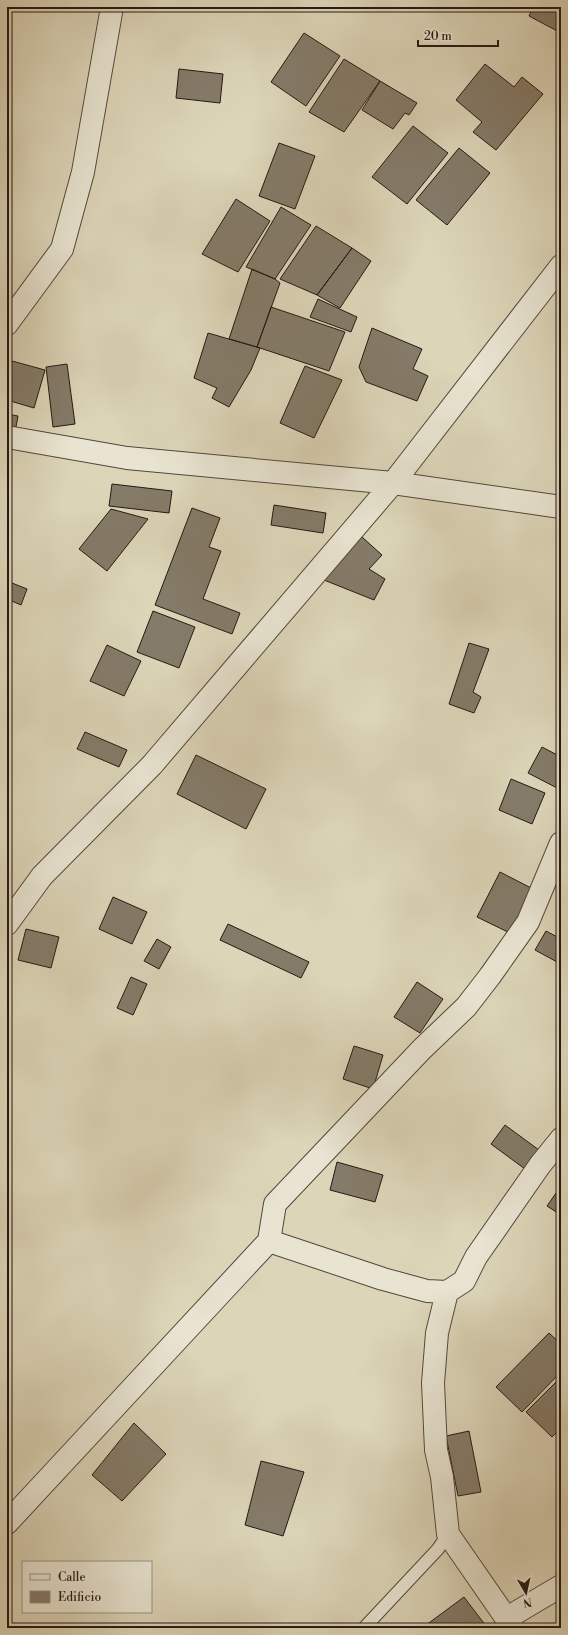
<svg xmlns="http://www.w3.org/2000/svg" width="568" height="1635" font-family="'Libre Bodoni',serif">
	<rect width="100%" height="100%" fill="#dcd5b8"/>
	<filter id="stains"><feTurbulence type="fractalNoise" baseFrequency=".005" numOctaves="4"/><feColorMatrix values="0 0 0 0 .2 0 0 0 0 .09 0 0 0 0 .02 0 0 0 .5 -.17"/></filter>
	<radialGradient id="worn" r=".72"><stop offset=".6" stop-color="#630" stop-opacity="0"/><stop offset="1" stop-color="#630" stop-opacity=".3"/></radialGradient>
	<path fill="#847b69" stroke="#241914" d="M533 7H561V33L529 16Z
		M304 33 340 56 306 106 271 82Z
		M344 59 380 81 344 132 309 112Z
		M485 64 514 87 522 77 543 94 496 150 473 132 482 122 456 100Z
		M179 69 223 74 220 103 176 98Z
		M380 81 417 103 409 115 405 113 393 129 362 110Z
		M413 126 448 153 407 204 372 177Z
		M279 143 315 156 295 209 259 196Z
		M459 148 490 173 447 225 416 200Z
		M236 199 270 221 238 272 202 254Z
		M281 207 311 225 275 279 246 267Z
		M316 226 352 248 317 295 280 279Z
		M352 248 371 261 340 308 317 295Z
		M252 269 275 279 280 283 257 347 229 339Z
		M318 299 357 317 351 332 310 317Z
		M271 307 345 332 329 371 257 347Z
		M372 328 422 349 413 369 428 376 417 401 366 382 359 367Z
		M208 333 260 348 251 370 229 407 212 398 217 388 194 378Z
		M12 361 45 370 34 408 7 400V378Z
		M67 364 75 424 53 427 46 367Z
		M305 366 342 380 314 438 280 423Z
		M7 414 18 416 15 432 7 430Z
		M112 484 172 491 169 513 109 506Z
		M274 505 326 513 323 533 271 525Z
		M192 508 220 518 209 547 221 551 203 599 240 613 232 634 155 605Z
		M111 509 148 519 107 571 79 549Z
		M362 537 382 555 369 569 385 579 374 600 319 578Z
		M7 581 27 589 21 605 7 599Z
		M153 611 195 627 179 668 137 652Z
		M469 643 489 649 473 692 481 697 474 713 449 704Z
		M107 645 141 661 124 696 90 681Z
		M85 732 127 750 119 767 77 749Z
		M542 747 561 757V790L528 773Z
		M196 755 266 789 246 829 177 794Z
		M511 779 545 793 532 824 499 810Z
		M500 872 537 891 514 935 477 917Z
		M113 897 147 912 132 944 99 929Z
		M228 924 309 962 301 978 220 940Z
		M26 929 59 937 51 968 18 960Z
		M546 931 561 939V960L559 963 535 950Z
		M157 939 171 947 159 969 144 961Z
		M131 977 147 984 133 1015 117 1008Z
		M417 982 443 999 420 1033 394 1017Z
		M354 1046 383 1055 373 1089 343 1079Z
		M505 1125 539 1150 525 1169 491 1144Z
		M337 1162 383 1175 375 1202 330 1190Z
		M561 1186V1215L547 1206Z
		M549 1333 561 1344V1372L522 1412 496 1387Z
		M561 1377V1428L552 1437 526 1412Z
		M134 1423 166 1454 122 1501 92 1475Z
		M469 1431 481 1492 458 1496 446 1436Z
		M561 1433V1444L556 1438Z
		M261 1461 304 1472 283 1536 245 1525Z
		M464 1597 486 1626 483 1628H422Z"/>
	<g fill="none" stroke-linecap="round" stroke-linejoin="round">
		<g stroke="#52483d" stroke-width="14">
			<path id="service" d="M364 1628 438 1549 448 1534"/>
		</g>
		<g stroke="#52483d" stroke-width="24">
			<path id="minor" d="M7 324 62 249 83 172 112 7
				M7 437 127 458 393 483 561 507
				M7 924 42 876 152 765 393 483 561 266
				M269 1241 383 1279 427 1291 447 1292 464 1281 476 1257 540 1165 561 1139
				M447 1292 437 1333 433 1383 436 1450 442 1477 448 1534 513 1628
				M7 1523 269 1241 275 1204 422 1049 466 1007 490 976 528 922 561 843
				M507 1618 561 1586"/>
		</g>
		<use href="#service" stroke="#e8e4d1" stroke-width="12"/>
		<use href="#minor" stroke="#e8e4d1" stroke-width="22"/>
	</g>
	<rect width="568" height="1635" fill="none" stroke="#dcd5b8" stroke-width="24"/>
	<rect x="8" y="8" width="552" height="1619" fill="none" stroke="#241914" stroke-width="2"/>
	<rect x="12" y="12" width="544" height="1611" fill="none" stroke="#241914"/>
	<rect x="22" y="1561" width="130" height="52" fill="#e8e4d1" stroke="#9a9385"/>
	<rect x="30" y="1574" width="20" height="6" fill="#e8e4d1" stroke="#9a9385"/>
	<text x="58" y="1581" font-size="12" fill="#241914">Calle</text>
	<rect x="30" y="1591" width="20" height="12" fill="#847b69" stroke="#9a9385"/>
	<text x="58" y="1601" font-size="12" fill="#241914">Edificio</text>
	<g transform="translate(526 1593) rotate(171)" stroke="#e8e4d1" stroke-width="3" paint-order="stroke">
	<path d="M0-3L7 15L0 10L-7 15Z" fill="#241914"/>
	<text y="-6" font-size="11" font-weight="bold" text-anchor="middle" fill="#241914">N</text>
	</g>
	<path d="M418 40v6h80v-6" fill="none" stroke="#241914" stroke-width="2"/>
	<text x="424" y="40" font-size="12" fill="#241914" stroke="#e8e4d1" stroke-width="3" paint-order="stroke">20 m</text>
	<rect width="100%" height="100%" filter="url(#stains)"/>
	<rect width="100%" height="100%" fill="url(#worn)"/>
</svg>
